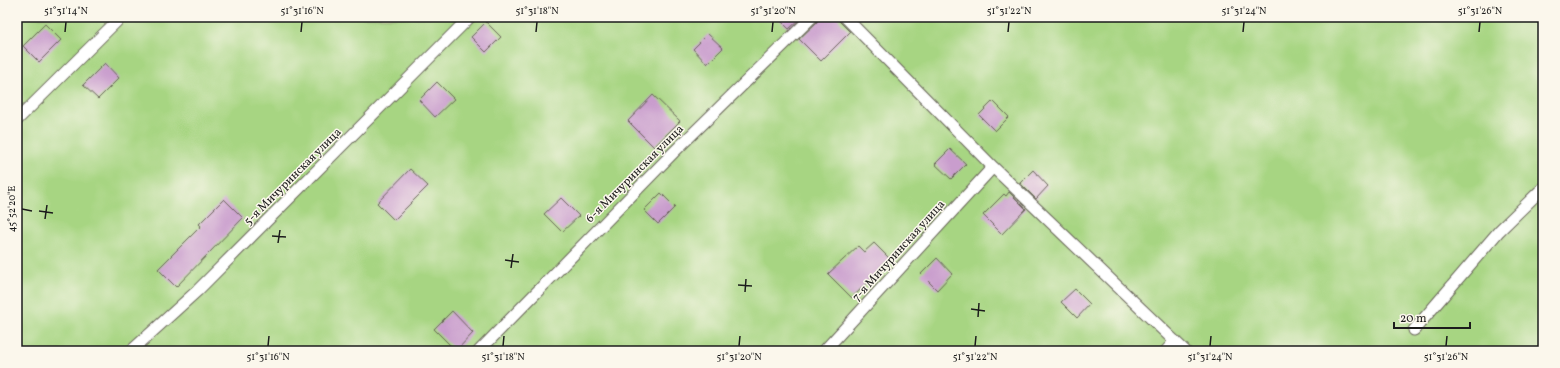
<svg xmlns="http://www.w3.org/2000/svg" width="1560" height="368" font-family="Vollkorn,serif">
	<rect width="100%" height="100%" fill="#fbf7ec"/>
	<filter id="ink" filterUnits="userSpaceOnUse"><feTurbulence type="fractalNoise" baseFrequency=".025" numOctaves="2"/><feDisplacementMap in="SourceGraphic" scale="8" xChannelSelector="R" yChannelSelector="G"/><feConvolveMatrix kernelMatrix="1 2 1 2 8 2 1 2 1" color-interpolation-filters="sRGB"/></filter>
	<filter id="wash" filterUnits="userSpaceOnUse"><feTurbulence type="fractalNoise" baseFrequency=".012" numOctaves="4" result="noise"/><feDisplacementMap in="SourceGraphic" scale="16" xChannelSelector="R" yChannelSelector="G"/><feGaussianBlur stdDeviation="0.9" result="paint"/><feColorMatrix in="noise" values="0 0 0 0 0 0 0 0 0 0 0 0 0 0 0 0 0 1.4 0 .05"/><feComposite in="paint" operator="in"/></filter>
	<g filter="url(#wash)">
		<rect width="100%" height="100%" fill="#ede0bf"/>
		<path fill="#a7d582" stroke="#62784f" d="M17 17H1543V351H17Z"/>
		<g id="blocks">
			<path fill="#c99dcd" d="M777 17H802L789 29Z
				M819 17H838L840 22 850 32 821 61 799 39 817 22Z
				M486 22 501 37 486 52 471 37Z
				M45 24 61 40 39 62 23 46Z
				M708 34 723 48 707 64 693 49Z
				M105 63 119 78 98 99 83 85Z
				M437 82 454 99 435 117 419 100Z
				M653 95 680 121 654 147 628 121Z
				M993 101 1009 117 995 131 979 115Z
				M950 149 966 164 951 179 935 164Z
				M410 169 428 186 394 220 377 203Z
				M1033 170 1048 186 1036 199 1020 183Z
				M1009 192 1026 209 1002 234 983 215 1004 194 1006 196Z
				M661 193 675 207 658 224 644 210Z
				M561 198 579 216 562 232 544 214Z
				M224 199 243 218 176 287 158 269 201 226 199 224Z
				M874 243 890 259 852 298 828 274 858 246 864 252Z
				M937 258 952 274 937 290 921 274Z
				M1075 289 1090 304 1077 318 1061 302Z
				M452 311 473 333 456 351 434 329Z"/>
		</g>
	</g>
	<g filter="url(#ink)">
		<use href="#blocks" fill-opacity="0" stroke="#656155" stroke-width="1"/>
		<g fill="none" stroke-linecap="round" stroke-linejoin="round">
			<g stroke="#656155" stroke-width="13">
				<path id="service" d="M845 17 993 167 1185 351
					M17 120 121 17
					M1414 330 1499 231 1543 188
					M131 351 197 291 470 17
					M479 351 674 152 812 17
					M824 351 993 167
					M1166 351 1175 341"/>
			</g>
			<use href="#service" stroke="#fff" stroke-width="11"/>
		</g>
	</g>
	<path fill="none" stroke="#1c1c1c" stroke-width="1.5" d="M65 32 66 22M301 32 302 22M536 32 537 22M772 32 773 22M1008 32 1009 22M1243 32 1244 22M1479 32 1480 22M22 209 32 211M39 211 53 213M45 219 47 205M272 236 286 237M278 243 280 230M505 260 519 262M511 268 513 254M738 285 752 286M745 292 746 279M971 309 985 311M978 317 979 303M268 346 269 336M503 346 504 336M739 346 740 336M975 346 976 336M1210 346 1211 336M1446 346 1447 336"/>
	<g text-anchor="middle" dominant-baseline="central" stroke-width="3" stroke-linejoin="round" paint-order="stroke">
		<g font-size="12" fill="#1c1c1c" stroke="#fbf7ec">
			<text transform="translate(635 174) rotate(-45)">6-я Мичуринская улица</text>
			<text transform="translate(293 177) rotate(-45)">5-я Мичуринская улица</text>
			<text transform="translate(899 251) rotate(-48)">7-я Мичуринская улица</text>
		</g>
	</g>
	<rect width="1560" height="368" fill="none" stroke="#fbf7ec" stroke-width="44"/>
	<path d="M1394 322v6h76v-6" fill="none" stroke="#1c1c1c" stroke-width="2"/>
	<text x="1400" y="322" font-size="12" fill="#1c1c1c" stroke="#fbf7ec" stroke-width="3" paint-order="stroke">20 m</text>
	<rect x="22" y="22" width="1516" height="324" fill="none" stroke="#1c1c1c" stroke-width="1.5"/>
	<g font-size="10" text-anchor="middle" fill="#1c1c1c">
		<text x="66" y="14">51°31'14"N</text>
		<text x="302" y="14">51°31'16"N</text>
		<text x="537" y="14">51°31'18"N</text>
		<text x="773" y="14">51°31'20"N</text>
		<text x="1009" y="14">51°31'22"N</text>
		<text x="1244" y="14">51°31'24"N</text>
		<text x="1480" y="14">51°31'26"N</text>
		<text transform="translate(11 209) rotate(-90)" y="4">45°52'20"E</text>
		<text x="268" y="360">51°31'16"N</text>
		<text x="503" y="360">51°31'18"N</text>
		<text x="739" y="360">51°31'20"N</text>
		<text x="975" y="360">51°31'22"N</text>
		<text x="1210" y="360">51°31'24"N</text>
		<text x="1446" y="360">51°31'26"N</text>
	</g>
</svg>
